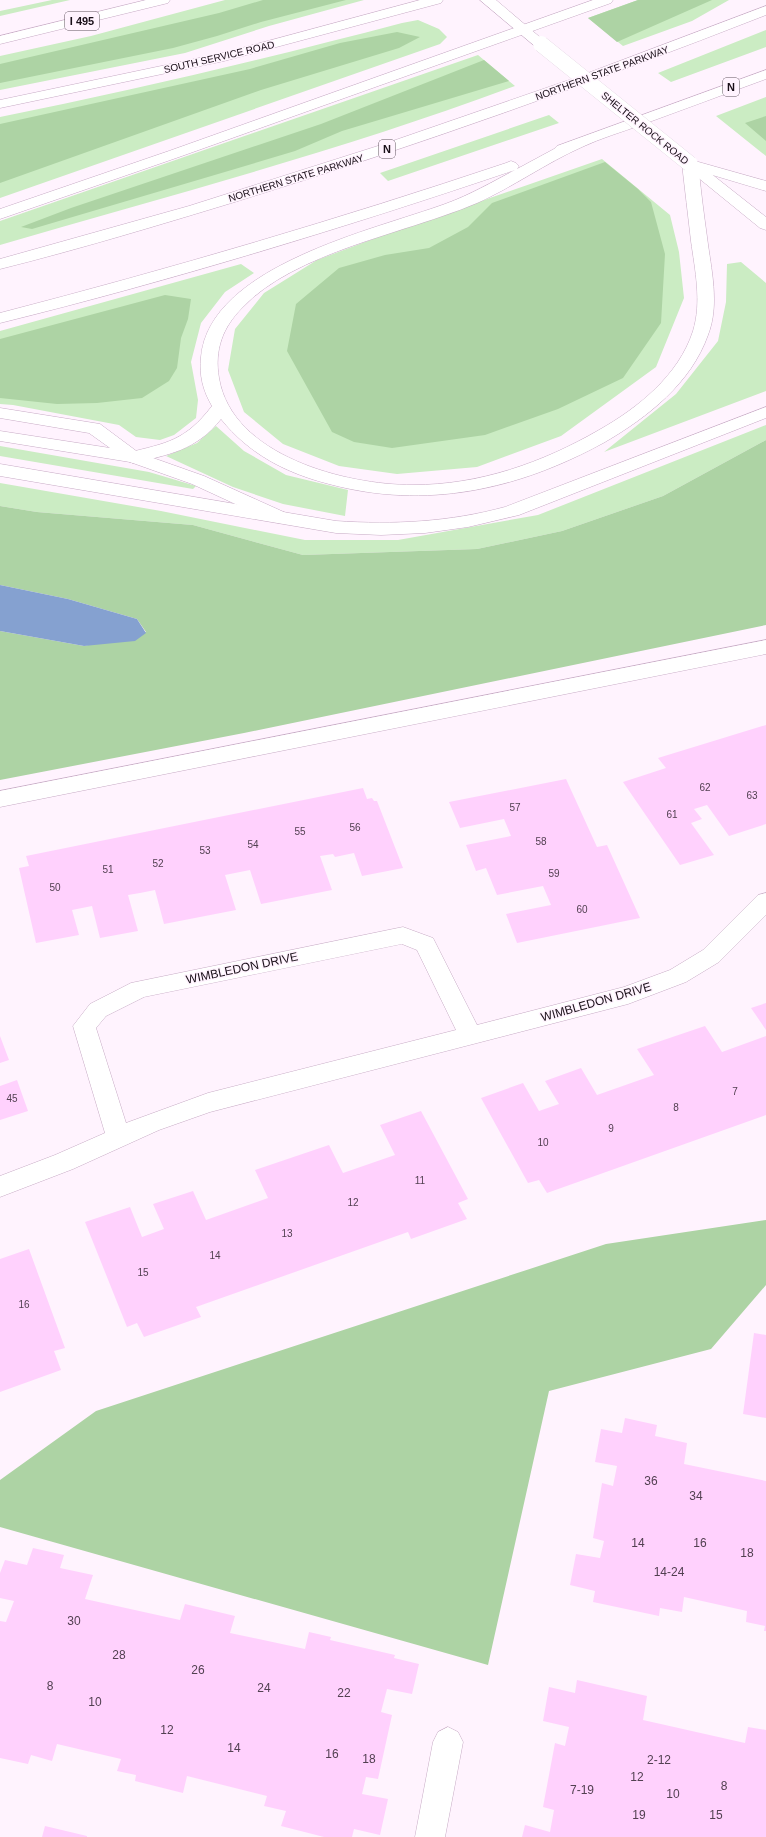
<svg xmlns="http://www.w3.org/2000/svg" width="766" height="1837" font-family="Helvetica,sans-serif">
	<rect width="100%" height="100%" fill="#fff3fe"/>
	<path fill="#cbecc3" d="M52 0H70L0 16V11Z
		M225 0H364L269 26 185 53 0 90V56L91 36Z
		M638 0H729L692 21 623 46 588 18Z
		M418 20 439 29 447 37 440 44 0 198V117C135 90 269 58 402 23Z
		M766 30V47L671 82 658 73Z
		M478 55 515 86C347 149 172 195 0 245V221Z
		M766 97V156L716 116Z
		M549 115 559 123 388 181 380 173Z
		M602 159 670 215 679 252 684 298 656 367 561 436 477 467 397 474 339 466 283 444 244 412 228 370 235 329 264 293 317 260 389 233Z
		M741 262 766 283V391L604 452 676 394 718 341 726 302 727 264Z
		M241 264 254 273 225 292 201 323 191 362 198 400 196 418 174 435 160 440 136 437 119 425 13 405 0 404V331Z
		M766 425V440L663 496 562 531 477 549 303 555 193 525 37 512 0 506V483L161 511 305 540H398L538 515Z
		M216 426 244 451 286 475 348 490 345 516 283 504 233 487 166 456 197 443Z
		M0 446 149 472 196 486 193 489 0 456Z"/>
	<path fill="#add3a4" d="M263 0H346L261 22 217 36 173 48 0 83V64L219 13Z
		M638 0H712L617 42 588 18Z
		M397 32 420 37 399 48 261 90 0 183V124L250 69 340 43Z
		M484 60 509 81 342 131 295 151 235 169 32 229 21 227 71 208 321 124Z
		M766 116V141L745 123Z
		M605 162 638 189 651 202 665 254 661 323 623 378 558 409 485 435 392 448 354 442 332 432 287 351 296 304 339 268 385 255 429 248 468 227 492 203Z
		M165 295 191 299 188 319 181 338 177 368 169 381 142 398 97 403 57 404 0 398V339Z
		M766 440V625L244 733 0 780V631L84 646 146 632 137 619 68 599 0 585V506L37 512 193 525 303 555 477 549 562 531 663 496Z
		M766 1220V1285L711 1349 549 1391 488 1665 0 1527V1480L96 1411 606 1244Z"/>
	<path fill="#85a1d0" d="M0 585 68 599 137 619 146 633 135 641 84 646 0 631Z"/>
	<path fill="#ffd1fd" d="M766 725V824L729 836 707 805 694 809 702 819 691 823 714 855 680 865 623 782 666 768 658 758Z
		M566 779 597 847 607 845 640 918 517 943 506 914 551 905 543 886 497 895 486 868 476 871 466 845 511 836 504 819 460 828 449 802Z
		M363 788 367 799 372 798 374 801H377L403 868 362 876 354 853 335 857 333 854 320 856 332 890 261 904 250 870 225 875 236 910 164 924 155 890 140 893 128 895 138 931 100 938 92 906 72 910 79 935 36 943 19 868 29 866 26 856Z
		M766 1003V1030L751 1008Z
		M705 1026 722 1052 766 1036V1115L547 1193 539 1180 528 1183 481 1098 523 1083 539 1111 559 1104 545 1081 581 1068 597 1095 654 1075 637 1049Z
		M0 1036 9 1060 0 1063Z
		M17 1080 28 1111 0 1120V1086Z
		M421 1111 468 1199 458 1203 467 1219 411 1239 408 1232 196 1307 201 1317 144 1337 137 1323 127 1327 85 1222 130 1207 142 1237 164 1229 153 1204 193 1191 206 1220 268 1198 255 1170 329 1145 343 1173 395 1155 380 1125Z
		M29 1249 65 1348 54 1351 61 1370 0 1392V1259Z
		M754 1333 766 1335V1418L743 1414Z
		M625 1418 657 1425 655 1436 687 1443 684 1464 766 1481V1631H764L765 1626 746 1622 747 1611 684 1597 682 1612 660 1608 659 1616 593 1602 595 1591 570 1585 576 1554 600 1558 604 1541 593 1538 602 1483 613 1486 617 1466 595 1462 601 1429 622 1433Z
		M33 1548 64 1555 60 1568 93 1575 85 1599 180 1620 185 1604 235 1616 230 1633 305 1649 309 1632 331 1637 330 1640 395 1655 394 1658 419 1664 412 1694 387 1689 381 1712 392 1715 378 1779 366 1777 362 1794 388 1799 380 1835 354 1829 352 1837H324L281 1826 286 1811 264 1806 267 1796 187 1776 183 1793 135 1781 136 1775 117 1771 121 1759 57 1744 52 1761 31 1755 28 1764 0 1758V1621L6 1622 14 1601 0 1598V1573L5 1560 27 1565Z
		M577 1680 647 1696 643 1720 745 1743 748 1727 766 1730V1837H522L525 1825 550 1832 554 1810 543 1807 555 1743 565 1746 569 1727 543 1721 549 1687 575 1693Z
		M45 1826 87 1836V1837H42Z"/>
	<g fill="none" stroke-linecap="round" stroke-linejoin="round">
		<g stroke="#c7abc5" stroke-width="1">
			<path id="lane" d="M0 408 100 424 139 453 204 476 286 513 288 517 286 521 279 523 272 521 192 484 130 462 0 441V431L110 448 89 433 0 418Z
				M766 640V654L0 807V791Z"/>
		</g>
		<g stroke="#c7abc5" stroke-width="1">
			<path id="street" d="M766 893V915L719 962 686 982 628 1004 210 1112 159 1130 73 1169 0 1197V1176L55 1155 105 1133 73 1026 90 1004 131 983 403 927 433 938 477 1025 624 987 670 970 703 950 758 895ZM402 944 417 950 456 1030 208 1093 126 1123 96 1028 106 1016 144 997Z
				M448 1727 458 1732 463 1742 445 1837H415L433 1742 438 1732Z"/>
		</g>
		<g stroke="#c7abc5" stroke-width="1">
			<path id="secondary" d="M420 0H443L441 3 224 61 0 108V100L223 53Z
				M480 0H496L548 44 546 47H536Z
				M690 159 695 161 766 217V230L760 228 685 167 682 164 685 161Z"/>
		</g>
		<g stroke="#c7abc5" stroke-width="1">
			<path id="highway" d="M146 0H170L168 3 0 44V36Z
				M593 0H613L611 3 179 157 0 219V209L169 151Z
				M766 6V15C592 83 416 146 238 201 159 225 80 249 0 269V259L189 206 381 145 572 79Z
				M766 70V79C724 94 683 110 641 125 622 132 601 138 582 147 546 163 513 187 477 203 407 233 294 252 242 308 223 327 214 350 219 378 232 456 346 485 413 485 479 485 542 463 599 430 638 408 679 375 693 331 702 302 695 270 691 241 688 215 685 190 682 164L685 161 690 159 695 161 766 181V191L699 171C701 193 704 215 707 237 711 269 720 304 708 335 691 383 648 417 605 442 518 490 426 510 329 484 286 473 249 454 221 419 197 450 168 455 133 463L127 461 124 457 127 453C167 443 185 441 212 406 203 391 199 375 201 357 209 266 374 230 445 204 470 195 492 182 515 170 346 227 174 280 0 323V313C170 269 339 219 506 163L511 161 516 163 519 166 517 169 554 149 557 146Z
				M766 407V418L519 515 468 527 425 533 381 535 336 533 0 476V464L336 521C394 525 450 522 505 507Z"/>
		</g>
		<use href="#lane" fill="#fff" fill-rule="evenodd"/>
		<use href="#street" fill="#fff" fill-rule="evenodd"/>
		<use href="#secondary" fill="#fff" fill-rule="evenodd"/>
		<use href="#highway" fill="#fff" fill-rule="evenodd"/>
		<g stroke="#c7abc5" stroke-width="16" stroke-linecap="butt">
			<path id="secondary-bridge" d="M541 44 690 164"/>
		</g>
		<use href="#secondary-bridge" stroke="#fff" stroke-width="16"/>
	</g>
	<g text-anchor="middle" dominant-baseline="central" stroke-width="3" stroke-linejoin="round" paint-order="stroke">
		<g font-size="10" fill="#190f18" stroke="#fff3fe">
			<text transform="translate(219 57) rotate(-13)">SOUTH SERVICE ROAD</text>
			<text transform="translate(602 73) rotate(-20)">NORTHERN STATE PARKWAY</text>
			<text transform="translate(645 128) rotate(39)">SHELTER ROCK ROAD</text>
			<text transform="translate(296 178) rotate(-17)">NORTHERN STATE PARKWAY</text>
		</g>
		<g font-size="10" fill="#524051">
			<text x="705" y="787">62</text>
			<text x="752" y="795">63</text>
			<text x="515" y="807">57</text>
			<text x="672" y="814">61</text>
			<text x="355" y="827">56</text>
			<text x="300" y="831">55</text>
			<text x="541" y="841">58</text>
			<text x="253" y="844">54</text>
			<text x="205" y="850">53</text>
			<text x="158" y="863">52</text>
			<text x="108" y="869">51</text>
			<text x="554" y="873">59</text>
			<text x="55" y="887">50</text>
			<text x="582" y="909">60</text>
			<text x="735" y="1091">7</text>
			<text x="12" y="1098">45</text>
			<text x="676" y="1107">8</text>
			<text x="611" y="1128">9</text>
			<text x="543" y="1142">10</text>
			<text x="420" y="1180">11</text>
			<text x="353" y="1202">12</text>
			<text x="287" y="1233">13</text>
			<text x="215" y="1255">14</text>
			<text x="143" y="1272">15</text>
			<text x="24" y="1304">16</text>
		</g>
		<g fill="#fff3fe" stroke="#5e535d" stroke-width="1">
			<rect x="65" y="12" width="34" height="18" rx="3"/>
			<rect x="723" y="78" width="16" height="18" rx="3"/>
			<rect x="379" y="140" width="16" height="18" rx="3"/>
		</g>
		<g font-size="11" font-weight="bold" fill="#190f18">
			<text x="82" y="21">I 495</text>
			<text x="731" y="87">N</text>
			<text x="387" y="149">N</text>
		</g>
		<g font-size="12" fill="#190f18" stroke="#fff3fe">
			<text transform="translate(242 968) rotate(-12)">WIMBLEDON DRIVE</text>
			<text transform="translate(596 1002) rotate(-16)">WIMBLEDON DRIVE</text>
		</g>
		<g font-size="12" fill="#524051">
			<text x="651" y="1481">36</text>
			<text x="696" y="1496">34</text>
			<text x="638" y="1543">14</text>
			<text x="700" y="1543">16</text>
			<text x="747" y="1553">18</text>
			<text x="669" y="1572">14-24</text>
			<text x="74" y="1621">30</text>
			<text x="119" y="1655">28</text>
			<text x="198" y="1670">26</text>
			<text x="50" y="1686">8</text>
			<text x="264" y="1688">24</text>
			<text x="344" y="1693">22</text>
			<text x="95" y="1702">10</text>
			<text x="167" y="1730">12</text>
			<text x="234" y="1748">14</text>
			<text x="332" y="1754">16</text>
			<text x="369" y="1759">18</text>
			<text x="659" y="1760">2-12</text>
			<text x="637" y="1777">12</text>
			<text x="724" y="1786">8</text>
			<text x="582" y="1790">7-19</text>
			<text x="673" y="1794">10</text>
			<text x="639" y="1815">19</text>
			<text x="716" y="1815">15</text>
		</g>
	</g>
</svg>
